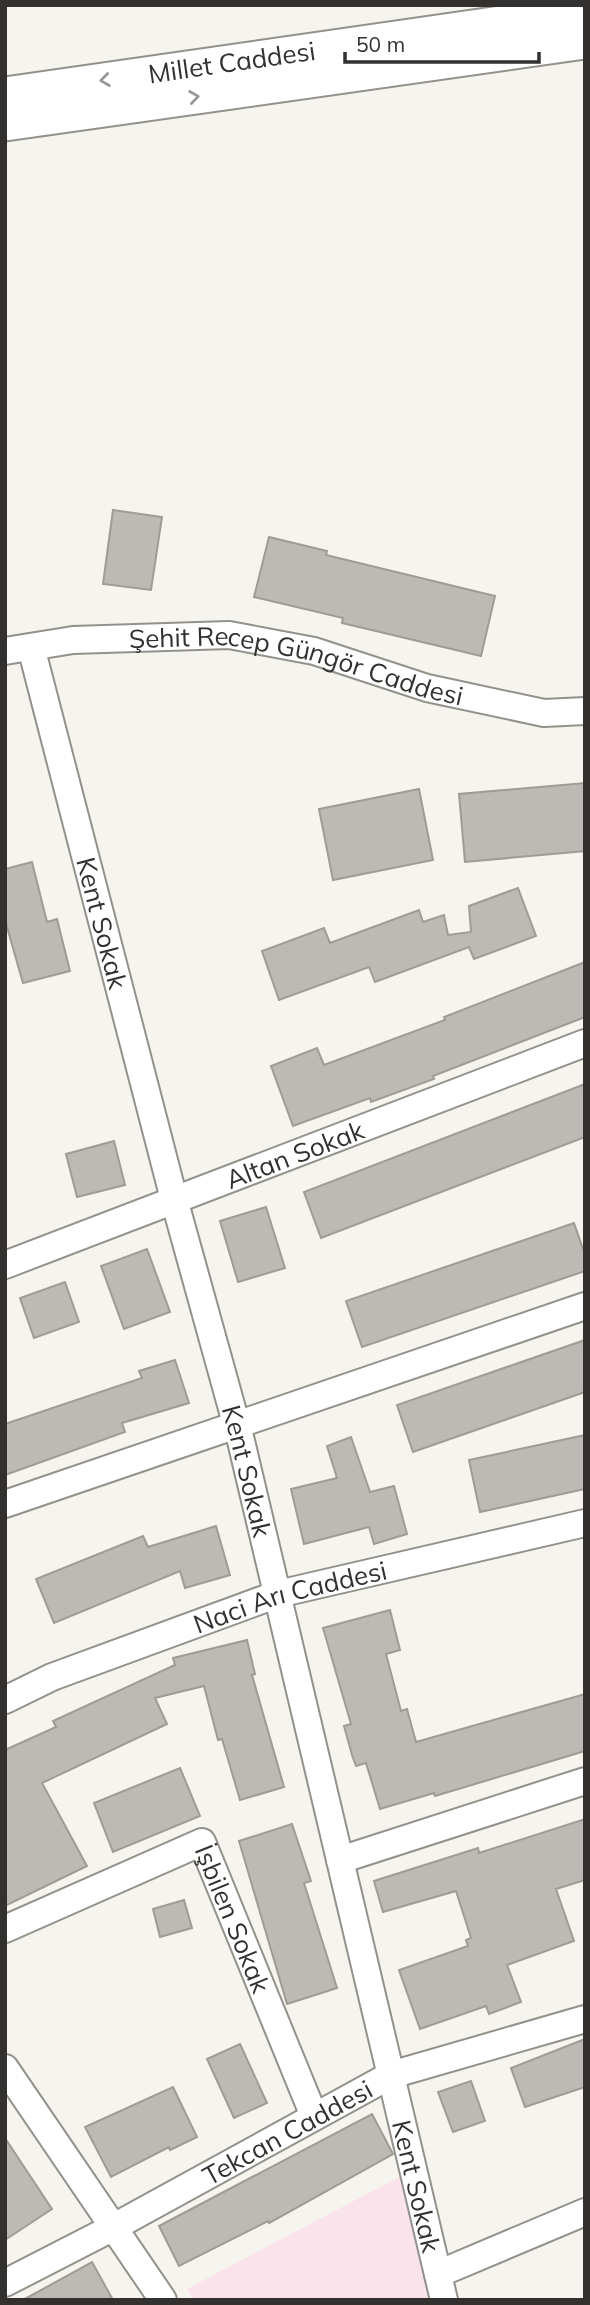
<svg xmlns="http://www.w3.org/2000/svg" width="590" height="2305" font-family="Mulish,sans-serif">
	<rect width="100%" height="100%" fill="#f6f4ee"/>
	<path fill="#fbe3ec" d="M401 2176 431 2300H194L187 2289Z"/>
	<path fill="#bdb9b4" stroke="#9f9b96" stroke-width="2" d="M113 510 162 517 151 590 103 584Z
		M269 537 327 551 326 555 495 596 481 656 342 623 343 618 254 597Z
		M585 783V851L465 862 459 794Z
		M419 789 433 860 333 880 319 809Z
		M32 862 47 922 57 919 70 971 23 983 5 920V869Z
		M518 888 536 936 474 959 469 947 375 982 369 967 279 1000 262 951 324 928 330 943 419 910 423 922 444 915 448 935 471 932 469 906Z
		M585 962V1017L433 1076 434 1079 371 1102 370 1098 293 1126 271 1066 317 1048 324 1065 445 1020 444 1017Z
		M585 1084V1137L321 1238 304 1192Z
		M114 1141 125 1185 77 1197 66 1154Z
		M266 1207 285 1268 238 1282 220 1221Z
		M574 1223 585 1255V1271L362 1347 346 1301Z
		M147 1249 170 1312 124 1329 101 1266Z
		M65 1282 79 1322 34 1338 20 1298Z
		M585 1340V1392L413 1452 397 1405Z
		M175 1360 189 1403 122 1423 125 1432 5 1475V1424L142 1378 139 1371Z
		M585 1435V1489L480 1512 469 1460Z
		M351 1437 370 1492 394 1486 407 1534 374 1544 369 1527 304 1544 291 1489 337 1478 327 1446Z
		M216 1526 230 1575 185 1588 180 1571 54 1623 36 1579 143 1536 148 1547Z
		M390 1610 400 1650 386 1654 401 1711 407 1709 416 1742 585 1694V1751L435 1796 434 1793 380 1809 366 1763 356 1766 352 1755 344 1726 351 1724 323 1628Z
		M247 1640 255 1674 252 1675 284 1787 240 1800 222 1739 218 1740 204 1686 155 1698 167 1724 42 1783 87 1866 5 1906V1750L56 1727 53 1721 175 1665 173 1658Z
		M180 1768 200 1816 113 1852 94 1803Z
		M585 1819V1880L556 1889 574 1941 507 1965 521 2002 489 2014 486 2006 420 2029 399 1970 468 1946 466 1940 471 1938 456 1891 383 1912 374 1881 478 1848 479 1853Z
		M292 1824 311 1881 304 1883 337 1988 287 2004 239 1841Z
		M184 1900 192 1928 160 1937 153 1909Z
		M585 2039V2087L525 2107 511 2068Z
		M240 2044 267 2103 234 2118 207 2059Z
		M471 2081 485 2121 453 2132 438 2092Z
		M173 2087 197 2137 170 2150 169 2147 111 2177 85 2127Z
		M372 2114 393 2154 269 2223 268 2221 179 2266 159 2226Z
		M5 2138 52 2209 5 2240Z
		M92 2262 113 2300H23Z"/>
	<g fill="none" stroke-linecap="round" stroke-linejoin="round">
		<g stroke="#93918b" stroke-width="30">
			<g id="minor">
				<path id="s1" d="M31 647 174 1199 241 1441 444 2300"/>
				<path id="s2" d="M5 651 73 640 229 635 314 651 427 688 544 713 585 711"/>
				<path id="s3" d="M5 1265 585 1043"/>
				<path d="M5 1504 585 1306"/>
				<path id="s4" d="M5 1700 52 1677 278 1594 585 1523"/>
				<path d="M340 1860 585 1781"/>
				<path id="s5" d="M5 1929 202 1842 314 2116"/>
				<path d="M5 2068 163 2300"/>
				<path d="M438 2274 585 2212"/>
				<path id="s6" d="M5 2283 114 2227 391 2075 585 2019"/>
			</g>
		</g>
		<g stroke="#93918b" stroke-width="37">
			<g id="major">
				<path id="s7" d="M5 94 585 11"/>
				<path d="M5 124 585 42"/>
			</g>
		</g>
		<use href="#minor" stroke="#fff" stroke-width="26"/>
		<use href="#major" stroke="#fff" stroke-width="33"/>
	</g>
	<defs><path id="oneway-chevron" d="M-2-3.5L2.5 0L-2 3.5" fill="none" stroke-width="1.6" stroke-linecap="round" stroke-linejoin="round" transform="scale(1.75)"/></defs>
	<g stroke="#989897">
		<use href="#oneway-chevron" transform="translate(105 80) rotate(172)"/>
		<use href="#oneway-chevron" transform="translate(194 97) rotate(-8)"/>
	</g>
	<g text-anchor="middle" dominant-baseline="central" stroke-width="5" stroke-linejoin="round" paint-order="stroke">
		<g font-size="26" fill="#32312f" stroke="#fff">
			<text stroke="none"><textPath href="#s7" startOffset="229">Millet Caddesi</textPath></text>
			<text stroke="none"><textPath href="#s2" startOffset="296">Şehit Recep Güngör Caddesi</textPath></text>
			<text stroke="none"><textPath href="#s1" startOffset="285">Kent Sokak</textPath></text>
			<text stroke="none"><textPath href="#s3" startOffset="310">Altan Sokak</textPath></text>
			<text stroke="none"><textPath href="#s1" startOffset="852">Kent Sokak</textPath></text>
			<text stroke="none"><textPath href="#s4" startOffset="304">Naci Arı Caddesi</textPath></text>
			<text stroke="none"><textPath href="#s5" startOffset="298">İşbilen Sokak</textPath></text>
			<text stroke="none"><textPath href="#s6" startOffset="320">Tekcan Caddesi</textPath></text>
			<text stroke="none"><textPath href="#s1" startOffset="1587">Kent Sokak</textPath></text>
		</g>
	</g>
	<rect width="590" height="2305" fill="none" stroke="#32312f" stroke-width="14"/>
	<path d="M345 52v10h194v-10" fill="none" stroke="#32312f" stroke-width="3.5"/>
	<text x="356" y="52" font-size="21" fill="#32312f" stroke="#ffffff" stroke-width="5" paint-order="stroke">50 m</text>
</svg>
